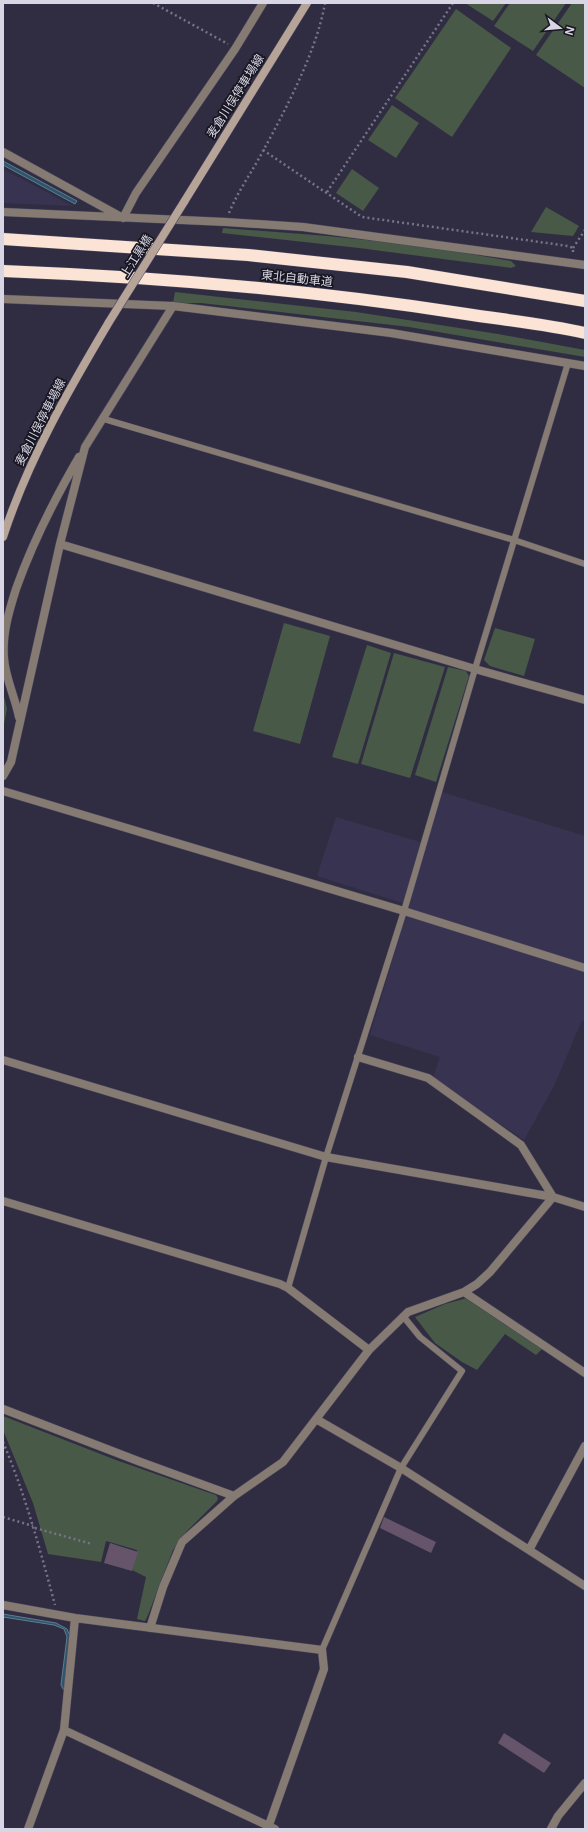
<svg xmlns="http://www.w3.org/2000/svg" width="588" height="1832" font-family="Inter,'Noto Sans JP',sans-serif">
	<rect width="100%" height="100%" fill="#302d43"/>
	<path fill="#383350" d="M3 169 73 206 3 203Z
		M442 792 585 836V1021L582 1020 555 1084 524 1140 433 1078 440 1057 370 1035 409 905 317 876 336 817 427 844Z"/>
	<path fill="#485947" d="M465 3H506L493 21Z
		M510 3H566L533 51 494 26Z
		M572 3H585V88L536 55Z
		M456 9 511 48 452 137 395 98Z
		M392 105 419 123 396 158 368 140Z
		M352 169 379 188 363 211 336 193Z
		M546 207 579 226 573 236 531 232Z
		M223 228 328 236 424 246 511 261 516 266 511 268 359 248 222 233Z
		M175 292 356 312 498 334 585 350V357L409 327 201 303H173Z
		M284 623 330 636 300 744 253 731Z
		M495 628 535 639 524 676 490 666 484 660Z
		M367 645 391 653 358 764 332 757Z
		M394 653 445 667 410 778 361 764Z
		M448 667 466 671 469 676 436 782 415 775Z
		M3 692 7 709 3 729Z
		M467 1298 542 1349 536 1355 505 1334 477 1370 462 1362 435 1343 415 1317 445 1304Z
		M3 1416 116 1460 204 1491 216 1495 218 1498 217 1501 187 1531 173 1550 148 1615 145 1621 137 1619 146 1577 132 1570 137 1550 106 1541 101 1562 48 1554 33 1503 3 1430Z"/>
	<path fill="#2d556b" stroke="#607c90" d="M3 161 77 201 75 204 3 165Z
		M3 1614 56 1623 67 1629 70 1636 64 1690 63 1689 61 1685 67 1637 64 1629 54 1625 3 1617Z"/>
	<path fill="#65546a" d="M384 1517 436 1542 431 1553 380 1528Z
		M110 1543 138 1552 132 1571 104 1563Z
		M504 1733 551 1763 544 1773 498 1743Z"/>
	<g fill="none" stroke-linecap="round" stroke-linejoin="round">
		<g stroke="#4b485d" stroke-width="7">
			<path id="service" d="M104 419 514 540 585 564
				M288 1288 326 1157 404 911 475 669 568 363
				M322 1650 401 1468 462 1371 420 1337 403 1316"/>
		</g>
		<g stroke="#4b485d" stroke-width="9">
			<path id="minor" d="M3 152 123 218 136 193 235 49 263 3
				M3 212 226 222 303 227 585 265
				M3 299 173 306 391 333 585 366
				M60 544 475 669 585 700
				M19 717C15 697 5 677 4 658 2 634 9 611 16 589 33 541 54 500 79 457
				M3 776 11 762 60 544 85 447 173 306
				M3 791 404 911 585 968
				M3 1060 326 1157 553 1197 585 1207
				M3 1201 280 1284 288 1288 369 1350
				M464 1292 585 1373
				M3 1409 138 1461 234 1496
				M316 1419 401 1468 585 1586
				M529 1550 585 1446
				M3 1605 75 1618 322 1650 324 1669 269 1825
				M150 1628 163 1587 182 1542 234 1496 283 1462 369 1350 408 1312 464 1292 477 1284 490 1272 553 1197 521 1145 428 1078 358 1057
				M64 1730 275 1829
				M28 1829 64 1730 75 1618
				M551 1829 558 1816 585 1783"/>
		</g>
		<g stroke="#4b485d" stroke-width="9">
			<path id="secondary" d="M184 202 307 3
				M3 537C28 460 68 391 109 322"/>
		</g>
		<g stroke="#4b485d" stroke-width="13">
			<path id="motorway" d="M3 239 248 255 407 272 585 301
				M3 271C158 277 313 290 466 314 505 320 546 324 585 333"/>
		</g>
		<path stroke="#767487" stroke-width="2.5" stroke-dasharray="2 3" stroke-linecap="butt" d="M153 3 228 44
			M263 150 362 217 568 246 573 248V253
			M327 192 453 3
			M229 213C238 191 252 172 263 151 286 109 317 50 325 3
			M573 248 585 230
			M3 1442C25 1494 40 1549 55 1605
			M3 1517 33 1526
			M35 1528 92 1544"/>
		<use href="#service" stroke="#867b73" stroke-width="6"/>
		<use href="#minor" stroke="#867b73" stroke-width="8"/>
		<use href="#secondary" stroke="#b7a499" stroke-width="8"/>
		<use href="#motorway" stroke="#fbe3d5" stroke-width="12"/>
		<g stroke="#4b485d" stroke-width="9" stroke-linecap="butt">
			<path id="secondary-bridge" d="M109 322 184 202"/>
		</g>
		<use href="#secondary-bridge" stroke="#b7a499" stroke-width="8"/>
	</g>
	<g text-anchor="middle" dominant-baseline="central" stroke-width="3.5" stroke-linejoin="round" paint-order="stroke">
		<g font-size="12" fill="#d8d6e5" stroke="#181721">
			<text transform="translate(235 96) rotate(-58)">麦倉川俣停車場線</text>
			<text transform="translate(136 256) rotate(-58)">上江黒橋</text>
			<text transform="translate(297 278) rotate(6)">東北自動車道</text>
			<text transform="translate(40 422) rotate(-63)">麦倉川俣停車場線</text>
		</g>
	</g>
	<rect width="588" height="1832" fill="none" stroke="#d8d6e5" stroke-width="8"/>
	<g transform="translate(560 28) rotate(106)" stroke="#181721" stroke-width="3" paint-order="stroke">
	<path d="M0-3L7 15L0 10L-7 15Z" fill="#d8d6e5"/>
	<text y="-6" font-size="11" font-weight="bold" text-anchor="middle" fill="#d8d6e5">N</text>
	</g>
</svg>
